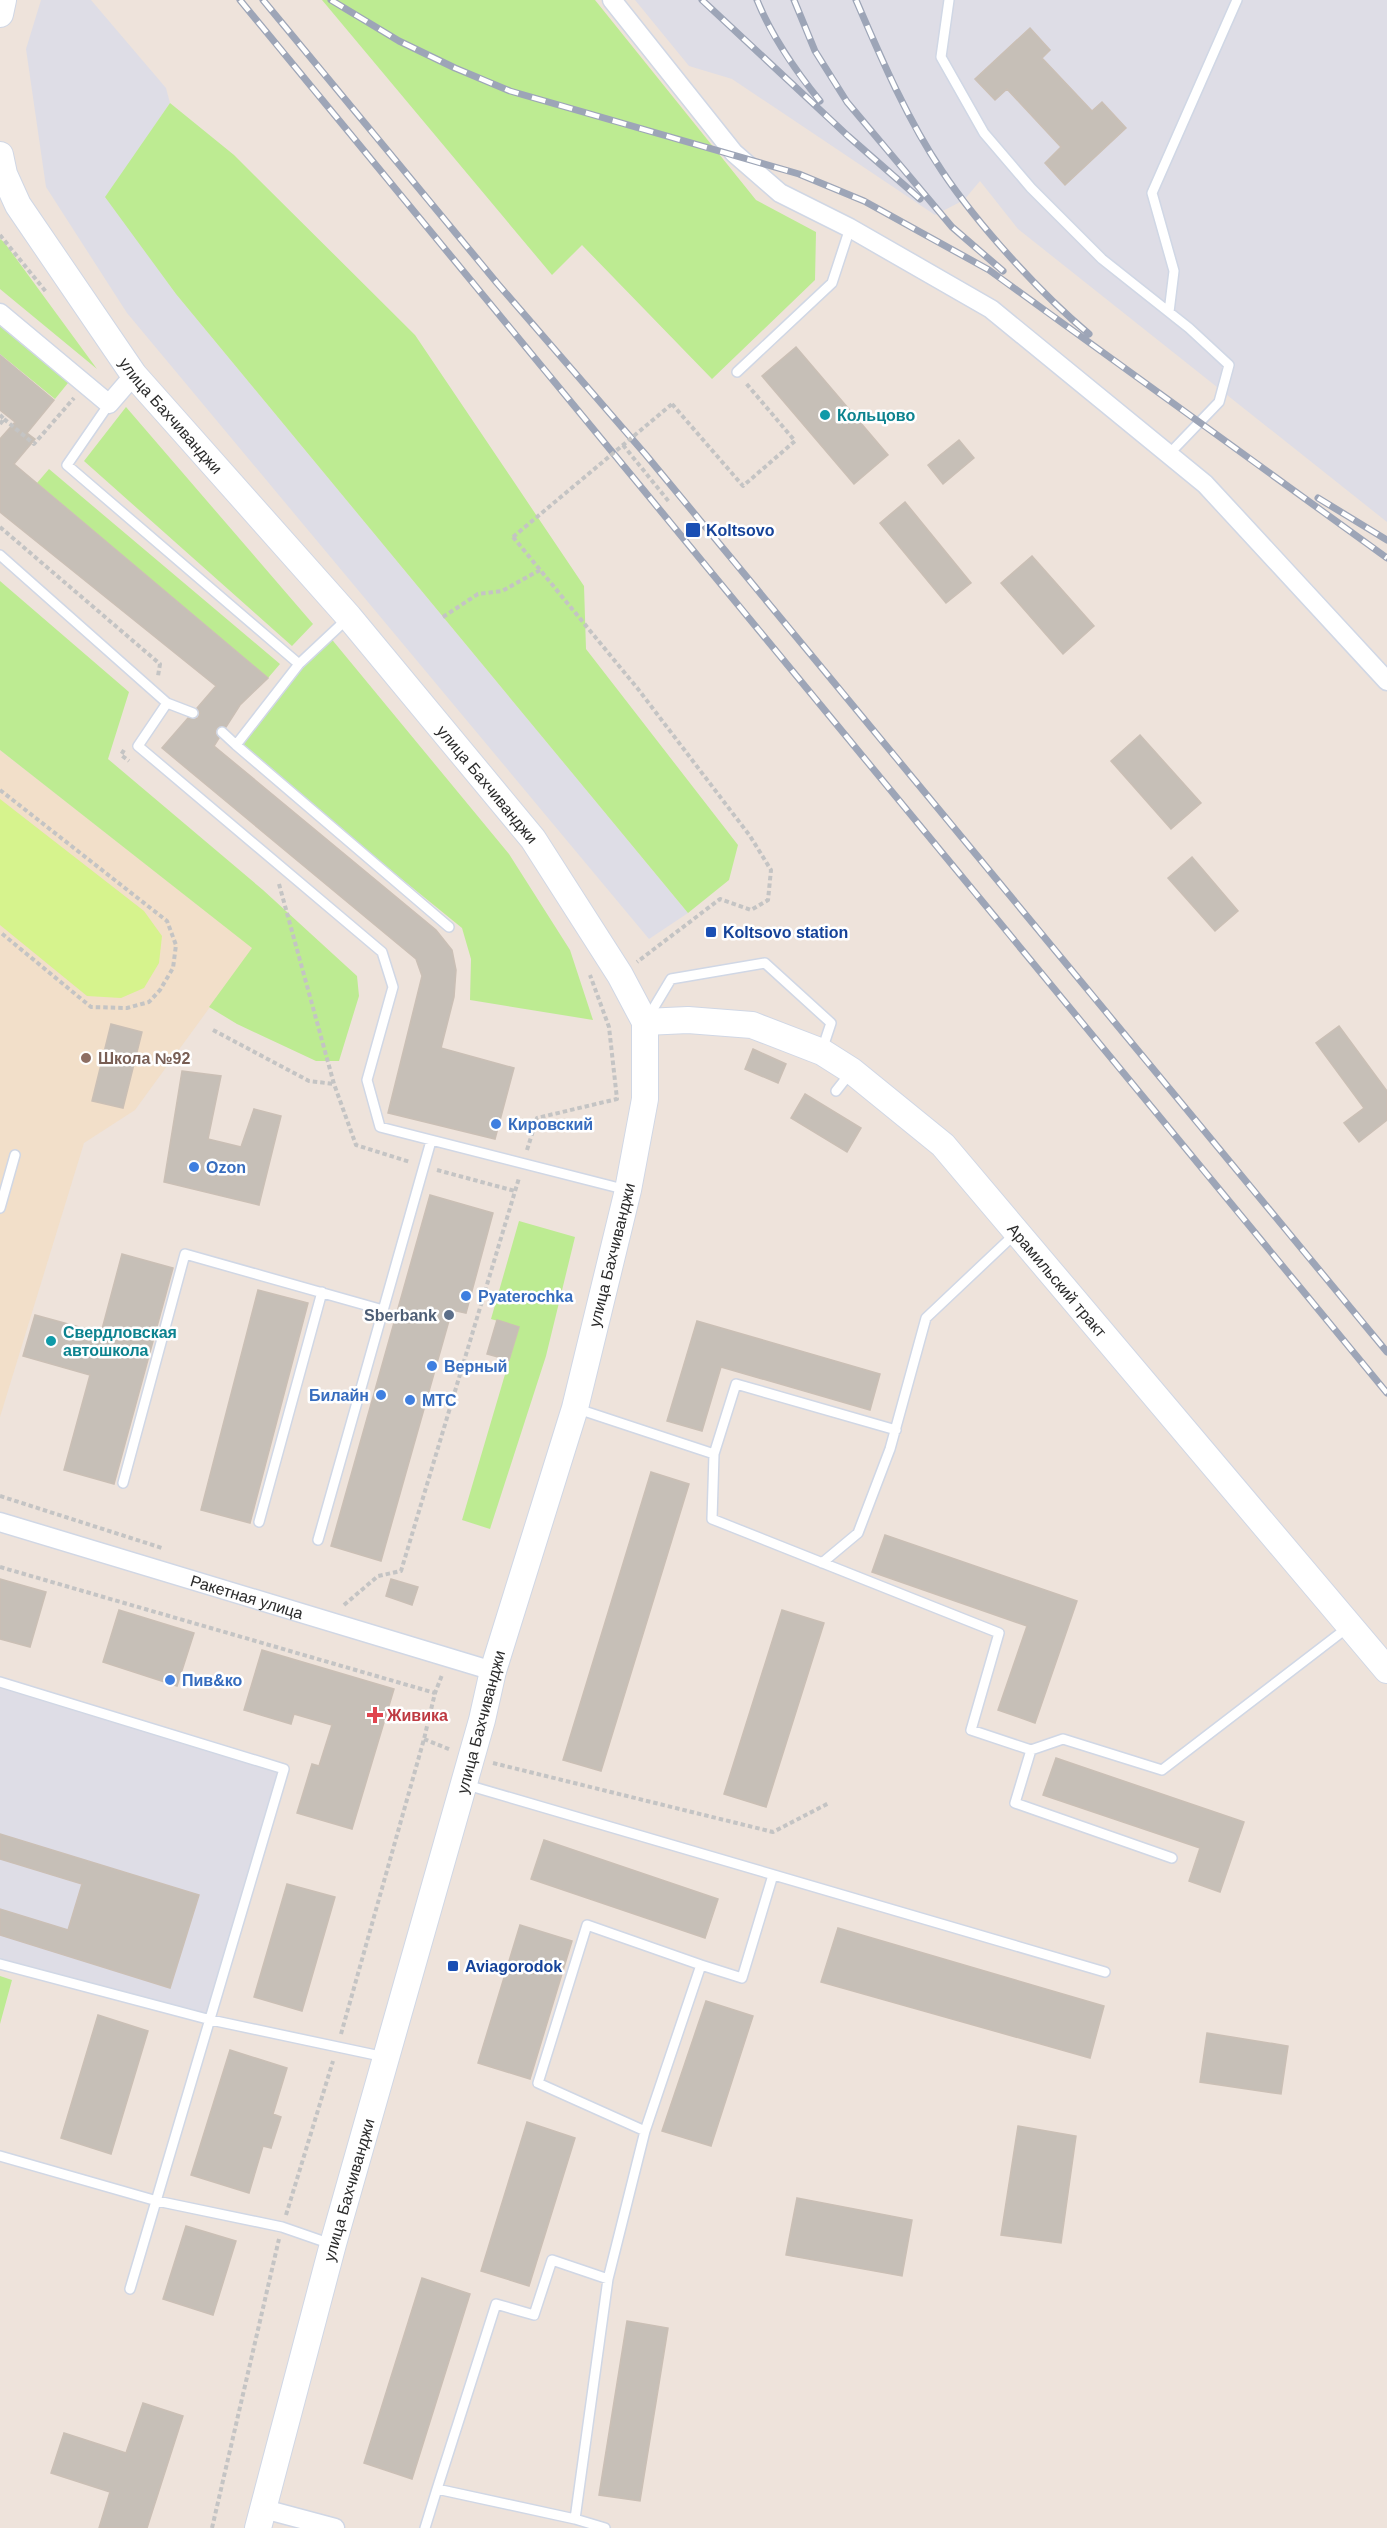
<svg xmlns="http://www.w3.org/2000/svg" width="1387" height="2528" font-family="Arial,sans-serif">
	<rect width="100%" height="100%" fill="#eee3db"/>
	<path fill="#dedde6" d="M41 0H91L166 88 170 103 106 197 176 294 688 913 649 939 127 313 46 187 26 49Z
		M635 0H1387V522L1018 229 980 181 964 200 935 215 732 79 689 66Z
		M0 1688 278 1773 208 2014 0 1959Z"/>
	<path fill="#f2dfc9" d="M0 750 253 948 135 1110 84 1143 0 1417Z"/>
	<path fill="#bdeb92" d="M322 0H595L756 200 816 232 815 280 712 379 582 245 552 275Z
		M170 103 234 155 415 335 584 586 586 649 738 845 729 880 688 913 176 294 105 197Z
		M0 239 4 242 97 369 0 289Z
		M0 318 72 378 55 399 0 354Z
		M126 407 313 624 292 646 84 461Z
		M49 469 280 664 268 678 37 483Z
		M0 581 129 692 108 759 263 890 357 976 359 996 339 1061H316L237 1024 209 1007 252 948 0 750Z
		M329 636 509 854 570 950 593 1020 470 1000 471 959 462 928 237 745 299 664Z
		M519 1221 575 1237 546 1356 490 1529 462 1520 519 1327 491 1319Z
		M0 1976 12 1980 0 2024Z"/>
	<path fill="#d6f38d" d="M0 799 144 911 162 936 159 963 144 988 121 998 87 996 0 925Z"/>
	<path fill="#c6bfb7" stroke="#cabfb5" stroke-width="1.5" d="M1030 28 1050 50 1042 58 1092 111 1102 102 1126 128 1065 185 1045 163 1061 147 1007 89 995 100 975 79Z
		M796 347 888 455 854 484 762 376Z
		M0 355 54 400 27 433 35 439 14 464 268 678 240 705 226 727 217 728 215 733 219 738 214 746 436 930 452 950 456 970 454 997 441 1048 514 1068 495 1139 388 1113 422 976 416 959 162 748 188 718H198L200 713 197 708 216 686 0 512V439L15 422 0 410Z
		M959 440 974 458 943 484 928 465Z
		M905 502 971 583 946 603 880 523Z
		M1032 556 1094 626 1063 654 1001 583Z
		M1140 735 1201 803 1171 829 1111 761Z
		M1192 857 1238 911 1215 931 1168 878Z
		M111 1024 142 1032 123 1108 92 1101Z
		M1339 1026 1387 1091V1120L1359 1142 1344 1123 1364 1108 1316 1043Z
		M753 1049 786 1064 778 1083 745 1069Z
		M182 1071 221 1076 208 1139 241 1147 254 1109 281 1116 259 1205 164 1182Z
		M805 1094 861 1128 847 1152 791 1118Z
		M430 1195 493 1213 466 1313 452 1310 381 1561 331 1546Z
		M122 1254 173 1268 114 1484 64 1470 90 1375 23 1356 35 1315 101 1333Z
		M258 1290 308 1303 250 1523 201 1510Z
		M497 1320 519 1327 509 1360 487 1354Z
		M697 1321 880 1374 870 1410 721 1367 702 1431 667 1421Z
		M651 1472 689 1484 601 1771 563 1760Z
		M885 1535 1077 1601 1035 1723 998 1710 1027 1626 872 1572Z
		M0 1579 46 1592 30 1647 0 1639Z
		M391 1579 418 1587 412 1605 386 1596Z
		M119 1610 194 1633 177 1686 103 1662Z
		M782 1610 824 1623 766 1807 724 1794Z
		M262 1650 394 1689 352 1829 297 1813 312 1764 319 1766 332 1725 294 1714 291 1724 244 1710Z
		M1056 1758 1244 1822 1220 1892 1189 1881 1200 1848 1043 1795Z
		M0 1834 199 1895 170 1988 0 1935V1909L68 1930 82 1884 0 1859Z
		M544 1840 718 1899 705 1938 531 1879Z
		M287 1884 335 1897 302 2011 254 1997Z
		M520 1925 572 1941 530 2079 478 2063Z
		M838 1928 1104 2006 1090 2058 821 1982Z
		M706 2001 753 2016 711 2146 662 2131Z
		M98 2015 148 2031 111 2154 61 2138Z
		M1207 2033 1288 2046 1281 2094 1200 2082Z
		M230 2050 287 2068 273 2114 281 2117 271 2148 263 2146 249 2193 191 2175Z
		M527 2122 575 2138 529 2286 481 2271Z
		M1018 2126 1076 2136 1061 2243 1001 2235Z
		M797 2198 912 2220 902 2276 786 2255Z
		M186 2226 236 2241 213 2315 163 2299Z
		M422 2278 470 2294 412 2479 364 2463Z
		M627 2321 668 2328 640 2501 599 2495Z
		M143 2403 183 2416 147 2528H99L110 2492 51 2473 64 2433 126 2453Z"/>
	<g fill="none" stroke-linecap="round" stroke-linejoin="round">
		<g stroke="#d0d7e5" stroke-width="12">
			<path id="service" d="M949 0 941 57 984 133 1031 188 1102 259 1189 328 1229 365 1219 402 1169 454
				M1169 312 1174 271 1152 193 1237 0
				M737 372 832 283 850 228
				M109 404 67 465 299 664
				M0 555 167 703 193 713
				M167 703 138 746 382 952 393 987 367 1080 380 1127 627 1190
				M222 732 236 745 299 664 347 619
				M236 745 449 927
				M647 1019 671 979 765 963 831 1023 822 1050
				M836 1091 851 1072
				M0 1208 15 1155
				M578 1409 714 1454 712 1519 999 1633 971 1730 1031 1750 1063 1739 1162 1770 1347 1628
				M714 1454 736 1384 896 1430
				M123 1483 185 1254 383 1310
				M259 1522 322 1292
				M318 1540 431 1141
				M822 1563 858 1533 890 1449 926 1318 1016 1233
				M0 1682 284 1769 130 2289
				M1031 1750 1015 1803 1172 1858
				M467 1785 1105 1972
				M0 1964 211 2020 385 2057
				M645 2131 538 2083 587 1925 701 1965
				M0 2156 157 2201 282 2227 331 2244
				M575 2519 608 2279
				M425 2528 437 2489
				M605 2528 575 2519 437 2489 496 2304 534 2315 552 2260 608 2279 645 2131 701 1965 742 1978 773 1875"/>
		</g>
		<g stroke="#d0d7e5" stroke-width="21">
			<g id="minor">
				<path d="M612 0 734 153 780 193 850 228 991 309 1205 484 1387 681"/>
				<path d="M0 313 109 404 134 375"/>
				<path id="s1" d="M0 1522 493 1671"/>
				<path d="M264 2509 335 2528"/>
			</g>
		</g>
		<g stroke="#d0d7e5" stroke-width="28">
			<g id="secondary">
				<path d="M0 14 3 0"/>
				<path id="s2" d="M0 155 4 174 18 205 134 375 349 617 533 839 620 975 645 1022V1099L628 1190 575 1408 493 1671 482 1720 333 2244 258 2528"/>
				<path id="s3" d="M645 1022 688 1020 752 1025 822 1052 852 1071 943 1145 1387 1670"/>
			</g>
		</g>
		<path stroke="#c4c4c4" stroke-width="4" stroke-dasharray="4.5 3" stroke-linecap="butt" d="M0 235 47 293
			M672 404 743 486 795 441 745 382
			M0 415 4 419 0 424
			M4 419 34 444 74 398
			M623 445 670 503
			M0 527 160 664 158 676
			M513 537 638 689 750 836 771 870 768 900 751 910 720 899 637 962
			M443 617 478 594 502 591 540 570
			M124 750 121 755 129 761
			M0 790 167 921 176 945 173 968 160 990 149 1002 127 1008 91 1007 0 932
			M279 884 334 1084 356 1145 410 1162
			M213 1030 309 1081 334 1084
			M527 1150 537 1118 617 1099 609 1027 590 975
			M437 1170 515 1191
			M0 1496 162 1548
			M0 1567 435 1693
			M344 1605 378 1576 401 1571 519 1178
			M424 1739 451 1750
			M493 1763 773 1832 829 1803
			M341 2034 424 1739 435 1693 442 1675
			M286 2215 333 2061
			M212 2528 279 2239"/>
		<use href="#service" stroke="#fff" stroke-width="9"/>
		<use href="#minor" stroke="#fff" stroke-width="18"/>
		<use href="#secondary" stroke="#fff" stroke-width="26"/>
		<g stroke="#9da5b7" stroke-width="7">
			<path id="rail" d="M240 0 1387 1393
				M263 0 497 283 646 455 1387 1352
				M331 0 399 41 455 68 510 91 799 174 864 201 989 270 1387 558
				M702 0 848 136 920 199
				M757 0C772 37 795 70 820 101
				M794 0 815 51 847 102 952 227 1003 271
				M856 0C881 58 907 119 942 171 978 225 1040 293 1089 334
				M1318 498 1387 540"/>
		</g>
		<use href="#rail" stroke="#fff" stroke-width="4.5" stroke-dasharray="14" stroke-linecap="butt"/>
		<path stroke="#c4c4c4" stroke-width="4" stroke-dasharray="4.5 3" stroke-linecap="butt" d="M513 537 672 404"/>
	</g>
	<g fill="#0f9aa8" stroke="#fff" stroke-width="2">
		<circle cx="825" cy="415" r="6"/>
		<circle cx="51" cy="1341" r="6"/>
	</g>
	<g fill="#1a4fb4" stroke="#fff" stroke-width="2">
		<rect x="685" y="522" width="16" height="16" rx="3"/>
		<rect x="705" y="926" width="12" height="12" rx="3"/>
		<rect x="447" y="1960" width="12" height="12" rx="3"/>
	</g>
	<circle fill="#8d6e63" stroke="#fff" stroke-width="2" cx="86" cy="1058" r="6"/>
	<g fill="#3f7fe0" stroke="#fff" stroke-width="2">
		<circle cx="496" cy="1124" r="6"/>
		<circle cx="194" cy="1167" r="6"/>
		<circle cx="466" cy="1296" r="6"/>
		<circle cx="432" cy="1366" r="6"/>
		<circle cx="381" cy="1395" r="6"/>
		<circle cx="410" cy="1400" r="6"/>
		<circle cx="170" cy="1680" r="6"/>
	</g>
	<circle fill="#5c6f8a" stroke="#fff" stroke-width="2" cx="449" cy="1315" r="6"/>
	<path fill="#e0444e" stroke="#fff" stroke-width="2" d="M372 1706h6v6h6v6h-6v6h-6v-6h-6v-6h6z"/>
	<g text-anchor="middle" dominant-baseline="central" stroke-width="5" stroke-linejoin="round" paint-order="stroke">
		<g font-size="16" fill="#2b2b2b" stroke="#fff">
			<text stroke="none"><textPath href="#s2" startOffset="314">улица Бахчиванджи</textPath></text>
			<text stroke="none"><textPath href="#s2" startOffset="800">улица Бахчиванджи</textPath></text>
			<text transform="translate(612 1255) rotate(-76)">улица Бахчиванджи</text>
			<text stroke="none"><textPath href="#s3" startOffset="512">Арамильский тракт</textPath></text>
			<text stroke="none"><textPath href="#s1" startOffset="258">Ракетная улица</textPath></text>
			<text transform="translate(481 1722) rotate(-75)">улица Бахчиванджи</text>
			<text transform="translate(349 2190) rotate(-74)">улица Бахчиванджи</text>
		</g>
		<g font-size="16" font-weight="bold" fill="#0d838f" stroke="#fff" text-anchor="start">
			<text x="837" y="415">Кольцово</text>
			<text x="63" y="1332">Свердловская<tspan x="63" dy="18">автошкола</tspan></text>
		</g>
		<g font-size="16" font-weight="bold" fill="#164399" stroke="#fff" text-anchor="start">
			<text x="706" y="530">Koltsovo</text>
			<text x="723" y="932">Koltsovo station</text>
			<text x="465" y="1966">Aviagorodok</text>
		</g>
		<g font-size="16" font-weight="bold" fill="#785e54" stroke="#fff" text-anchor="start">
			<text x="98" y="1058">Школа №92</text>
		</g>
		<g font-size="16" font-weight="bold" fill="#366cbe" stroke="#fff" text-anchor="start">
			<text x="508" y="1124">Кировский</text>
			<text x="206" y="1167">Ozon</text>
			<text x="478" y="1296">Pyaterochka</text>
			<text x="444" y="1366">Верный</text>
			<text x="369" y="1395" text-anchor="end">Билайн</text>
			<text x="422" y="1400">МТС</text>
			<text x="182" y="1680">Пив&amp;ко</text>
		</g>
		<g font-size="16" font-weight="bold" fill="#4e5e75" stroke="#fff" text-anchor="end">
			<text x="437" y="1315">Sberbank</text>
		</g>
		<g font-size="16" font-weight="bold" fill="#be3a42" stroke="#fff" text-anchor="start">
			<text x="387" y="1715">Живика</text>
		</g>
	</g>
</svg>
